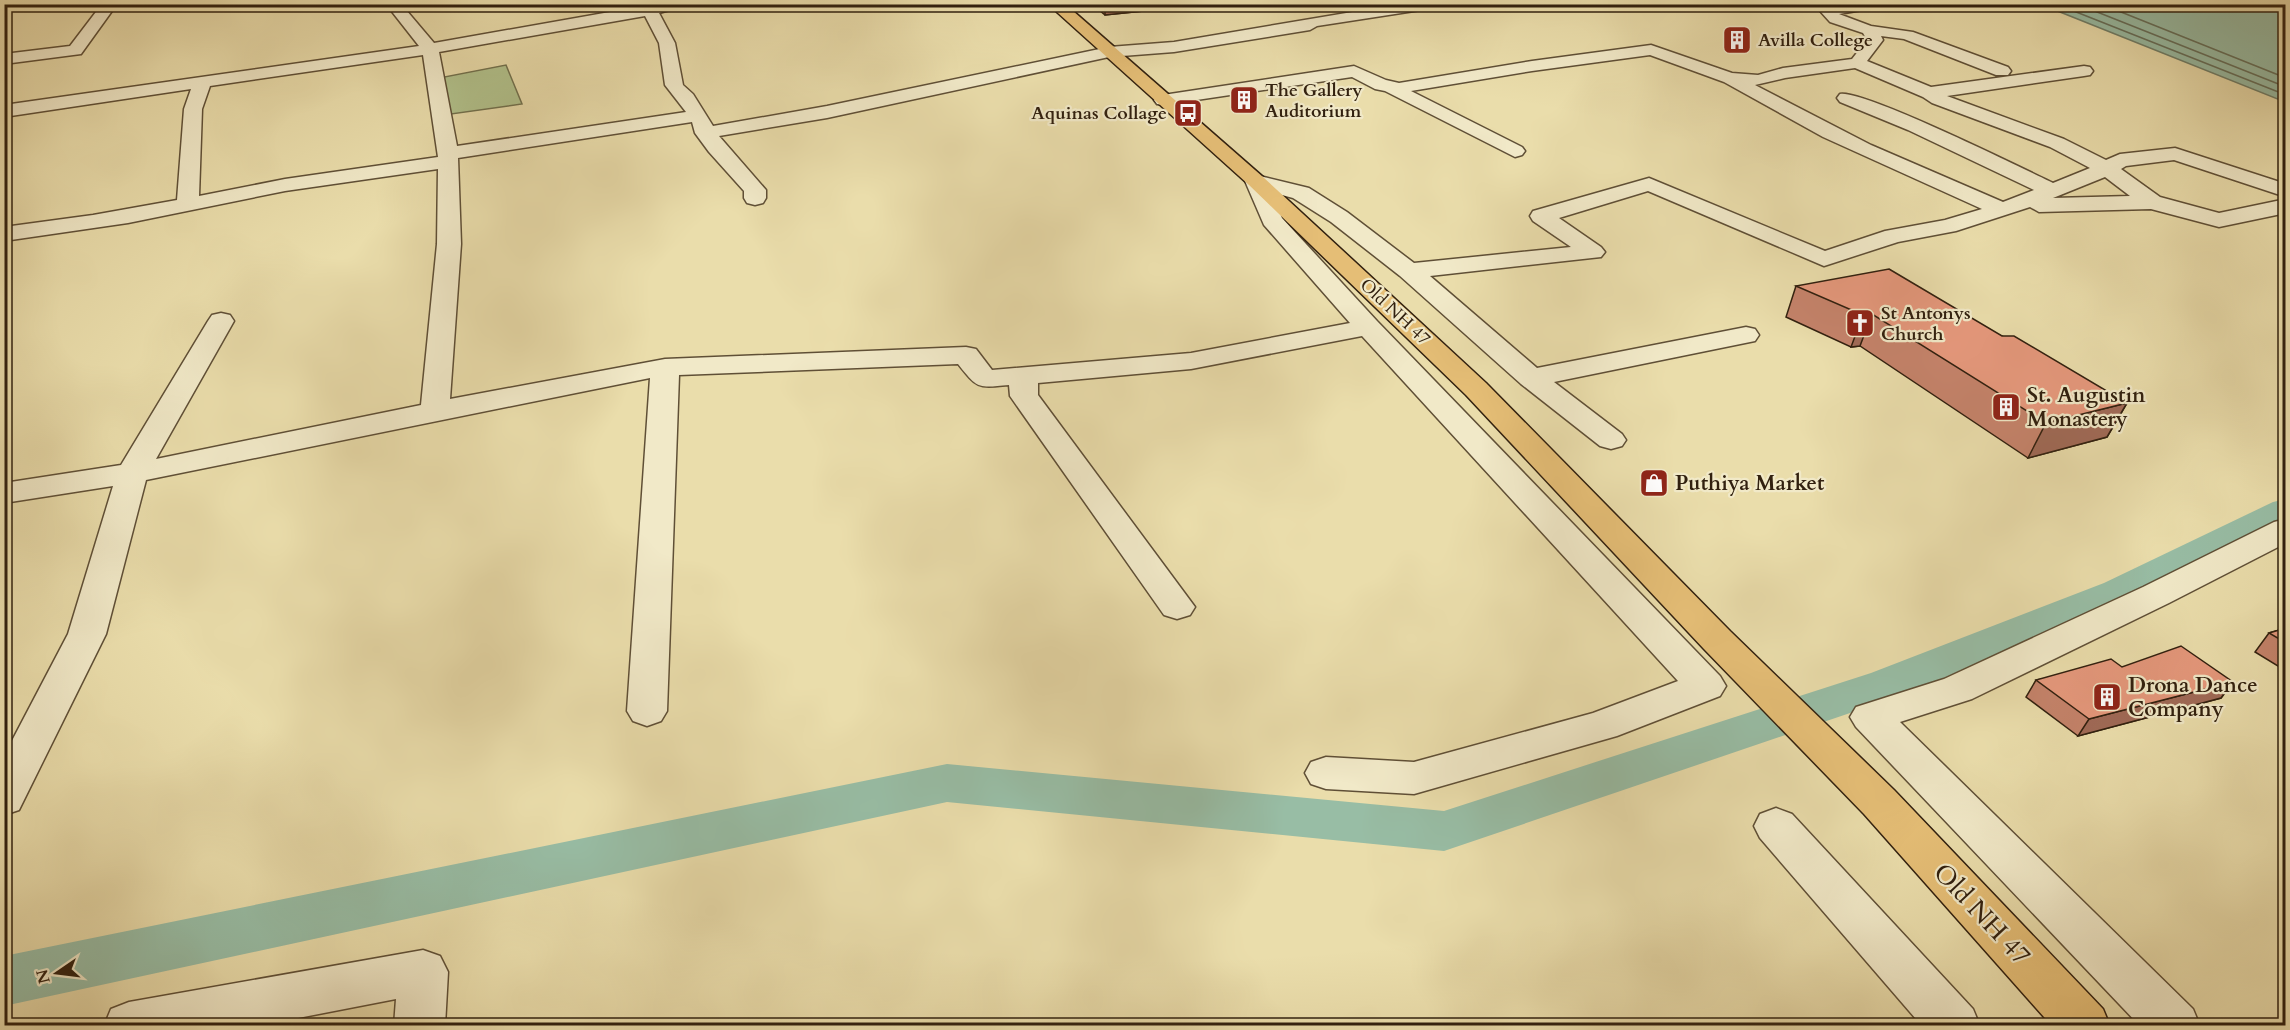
<svg xmlns="http://www.w3.org/2000/svg" width="2290" height="1030" font-family="Cardo,serif">
	<rect width="100%" height="100%" fill="#eaddab"/>
	<filter id="stains"><feTurbulence type="fractalNoise" baseFrequency=".00333" numOctaves="4"/><feColorMatrix values="0 0 0 0 .2 0 0 0 0 .09 0 0 0 0 .02 0 0 0 .5 -.17"/></filter>
	<radialGradient id="worn" r=".72"><stop offset=".6" stop-color="#630" stop-opacity="0"/><stop offset="1" stop-color="#630" stop-opacity=".3"/></radialGradient>
	<path fill="#b2c28c" stroke="#72714e" stroke-width="1.5" d="M506 65 522 104 444 115 439 78Z"/>
	<path fill="#98bda5" stroke="#6f7e69" stroke-width="1.5" d="M2046 5H2285V102L2050 8Z"/>
	<g fill="none" stroke-linecap="round" stroke-linejoin="round">
		<path stroke="#646e5a" stroke-width="1.5" d="M2056 4 2286 95
			M2077 4 2286 87
			M2101 4 2286 78"/>
		<path fill="#98bda5" fill-rule="evenodd" d="M2286 499V525L2132 601 1903 695 1444 851 947 802 4 1006V956L947 764 1444 811 1871 673 2104 583 2273 502Z"/>
		<g stroke="#5f4f36" stroke-width="3">
			<path id="minor" d="M102 4H117L81 54 4 64V54L70 46Z
				M386 4H401L434 43 655 4H683L681 7 659 13 675 43 683 85 693 94 713 126 827 106 1109 47 1174 42 1400 4H1441L1434 8 1317 26 1310 30 1174 52 1109 57 827 118 719 136 766 190V198L763 203 755 205 747 203 744 198V191L709 152 695 133 692 122 458 158 461 244 450 399 665 359 966 347 976 349 992 370 1191 353 1350 323 1264 225 1245 181 1249 177 1256 175 1309 188 1347 212 1414 263 1571 247 1533 221 1530 216 1533 211 1649 178 1825 251 1885 231 1945 220 1982 209 1823 137 1724 82 1650 55 1532 71 1411 91 1522 147 1525 151 1522 155 1515 157 1385 91 1375 89 1352 77 1163 105 1157 104 1154 100 1157 96 1163 95 1354 66 1386 80 1399 83 1532 61 1651 45 1732 73 1758 75 1783 68 1852 59 1867 40 1863 33 1830 22 1820 11 1823 8 1841 4H1881L1874 8 1839 14 1871 26 1913 32 2008 67 2011 71 2008 75H1996L1904 39 1881 36 1883 40 1867 61 1931 87 2084 66 2090 67 2093 71 2090 75 2084 76 1947 96 2064 139 2106 160 2120 154 2175 148 2286 184V197L2174 160 2126 166 2121 169 2160 197 2219 213 2286 199V213L2219 227 2151 209 2039 212 2030 207 1956 231 1898 242 1824 266 1648 191 1559 218 1601 247 1605 252 1601 257 1430 276 1537 368 1746 327 1755 329 1759 335 1755 341 1554 382 1622 434 1626 440 1622 446 1611 449 1600 446 1521 384 1400 276 1331 222 1293 198 1271 192 1282 218 1377 321 1720 676 1726 686 1720 696 1617 736 1414 794 1326 789 1311 784 1305 773 1311 762 1326 757 1414 762 1593 713 1678 681 1362 336 1191 369 1038 383V395L1195 607 1190 615 1177 619 1164 615 1010 396 1009 385C977 388 978 389 958 364L679 375 667 711 661 721 647 726 633 721 627 711 650 378 146 480 106 634 19 810 4 815V756L68 634 113 486 4 503V483L121 465 208 321 212 315 221 313 230 315 234 321 156 459 421 405 437 244 438 169 285 191 128 223 4 241V227L93 215 177 200 184 109 191 89 4 117V105L419 46ZM645 16 659 43 665 85 686 112 457 146 439 52ZM423 55 438 157 285 179 199 196 202 109 210 86ZM1855 68 1923 97 1932 103 2050 147 2090 168 2053 183C2022 168 1862 89 1840 94L1837 98 1840 102 1908 130 2034 190 2003 202 1871 145 1755 85 1785 78ZM2105 177 2130 196 2053 198Z
				M2286 519V543L2169 603 1972 699 1900 722 2193 1009 2200 1026H2140L1856 727 1850 717 1856 707 1944 679 2143 587 2274 522Z
				M1776 808 1792 814 1973 1009 1980 1026H1922L1760 838 1754 826 1760 814Z
				M423 950 440 956 448 972 445 1026H394L396 999 257 1026H104L111 1009 129 1002Z"/>
		</g>
		<g stroke="#31200f" stroke-width="3">
			<path id="major" d="M1048 4H1065L1263 177 1486 383 1730 631 1894 790 2103 1009 2110 1026H2052L1864 814 1704 649 1466 395 1249 185Z"/>
		</g>
		<use href="#minor" fill="#f1e9c8" fill-rule="evenodd"/>
		<use href="#major" fill="#e5be76" fill-rule="evenodd"/>
	</g>
	<path fill="#c5836b" stroke="#31200f" stroke-width="1.5" d="M1092 4H1153V10L1105 15Z
		M1796 286 2002 336 2127 403 2107 437 2028 458 1860 346 1851 347 1786 317Z
		M2286 628V671L2255 652 2269 633Z
		M2122 667 2233 682 2221 698 2078 736 2026 697 2036 680Z"/>
	<path fill="#a06a57" stroke="#31200f" stroke-width="1.5" d="M1105 4H1153V10L1105 15Z
		M1872 314 1860 346 1851 347 1863 315Z
		M2127 403 2107 437 2028 458 2046 423Z
		M2233 682 2221 698 2078 736 2089 719Z"/>
	<path fill="#e5987c" stroke="#31200f" stroke-width="1.5" d="M1889 269 2002 336H2014L2127 403 2046 423 1872 314 1863 315 1796 286Z
		M2286 628V643L2269 633Z
		M2181 646 2233 682 2089 719 2036 680 2111 659 2122 667Z"/>
	<defs>
		<g id="building-square" transform="scale(1.5)"><rect x="-9" y="-9" width="18" height="18" rx="4" fill="#8f2418" stroke="#f1e9c8"/><path d="M-4-6H4V6H1V3H-1V6H-4ZM-2.5-4.3h1.7v1.8h-1.7ZM.8-4.3h1.7v1.8H.8ZM-2.5-1h1.7V.8h-1.7ZM.8-1h1.7V.8H.8Z" fill="#fff"/></g>
		<g id="bus-square" transform="scale(1.5)"><rect x="-9" y="-9" width="18" height="18" rx="4" fill="#8f2418" stroke="#f1e9c8"/><path d="M-5-6H5V4H4V6H2V4H-2V6H-4V4H-5ZM-3.5-4V0h7V-4ZM-3.5 1.2v1.5H-2V1.2ZM2 1.2v1.5H3.5V1.2Z" fill="#fff"/></g>
		<g id="church-square" transform="scale(1.5)"><rect x="-9" y="-9" width="18" height="18" rx="4" fill="#8f2418" stroke="#f1e9c8"/><path d="M-1.2-6h2.4v3.5h3.3v2.4h-3.3V6h-2.4V-.1h-3.3v-2.4h3.3Z" fill="#fff"/></g>
		<g id="shop-square" transform="scale(1.5)"><rect x="-9" y="-9" width="18" height="18" rx="4" fill="#8f2418" stroke="#f1e9c8"/><path d="M-5-2.5h2.3a2.7 3.5 0 0 1 5.4 0H5L5.5 6h-11ZM-1.5-2.5h3a1.5 2.3 0 0 0-3 0Z" fill="#fff"/></g>
	</defs>
	<g fill-rule="evenodd">
		<use href="#building-square" x="1737" y="40"/>
		<use href="#building-square" x="1244" y="100"/>
		<use href="#bus-square" x="1188" y="113"/>
		<use href="#church-square" x="1860" y="323"/>
		<use href="#building-square" x="2006" y="407"/>
		<use href="#shop-square" x="1654" y="483"/>
		<use href="#building-square" x="2107" y="697"/>
	</g>
	<g text-anchor="middle" dominant-baseline="central" stroke-width="4.5" stroke-linejoin="round" paint-order="stroke">
		<g font-size="18" font-weight="bold" fill="#31200f" stroke="#f1e9c8" text-anchor="start">
			<text x="1758" y="40">Avilla College</text>
			<text x="1265" y="90">The Gallery<tspan x="1265" dy="21">Auditorium</tspan></text>
			<text x="1167" y="113" text-anchor="end">Aquinas Collage</text>
			<text x="1881" y="313">St Antonys<tspan x="1881" dy="21">Church</tspan></text>
		</g>
		<g font-size="18" fill="#31200f" stroke="#f1e9c8">
			<text transform="translate(1395 312) rotate(43)">Old NH 47</text>
		</g>
		<g font-size="21" font-weight="bold" fill="#31200f" stroke="#f1e9c8" text-anchor="start">
			<text x="2027" y="395">St. Augustin<tspan x="2027" dy="24">Monastery</tspan></text>
			<text x="1675" y="483">Puthiya Market</text>
			<text x="2128" y="685">Drona Dance<tspan x="2128" dy="24">Company</tspan></text>
		</g>
		<g font-size="26" fill="#31200f" stroke="#f1e9c8">
			<text transform="translate(1982 914) rotate(47)">Old NH 47</text>
		</g>
	</g>
	<rect width="2290" height="1030" fill="none" stroke="#eaddab" stroke-width="24"/>
	<rect x="6" y="6" width="2278" height="1018" fill="none" stroke="#31200f" stroke-width="3"/>
	<rect x="12" y="12" width="2266" height="1006" fill="none" stroke="#31200f" stroke-width="1.5"/>
	<g transform="translate(57 973) rotate(256)" stroke="#f1e9c8" stroke-width="4.5" paint-order="stroke">
	<path d="M0-4.5L10 22L0 15L-10 22Z" fill="#31200f"/>
	<text y="-9" font-size="16" font-weight="bold" text-anchor="middle" fill="#31200f">N</text>
	</g>
	<rect width="100%" height="100%" filter="url(#stains)"/>
	<rect width="100%" height="100%" fill="url(#worn)"/>
</svg>
